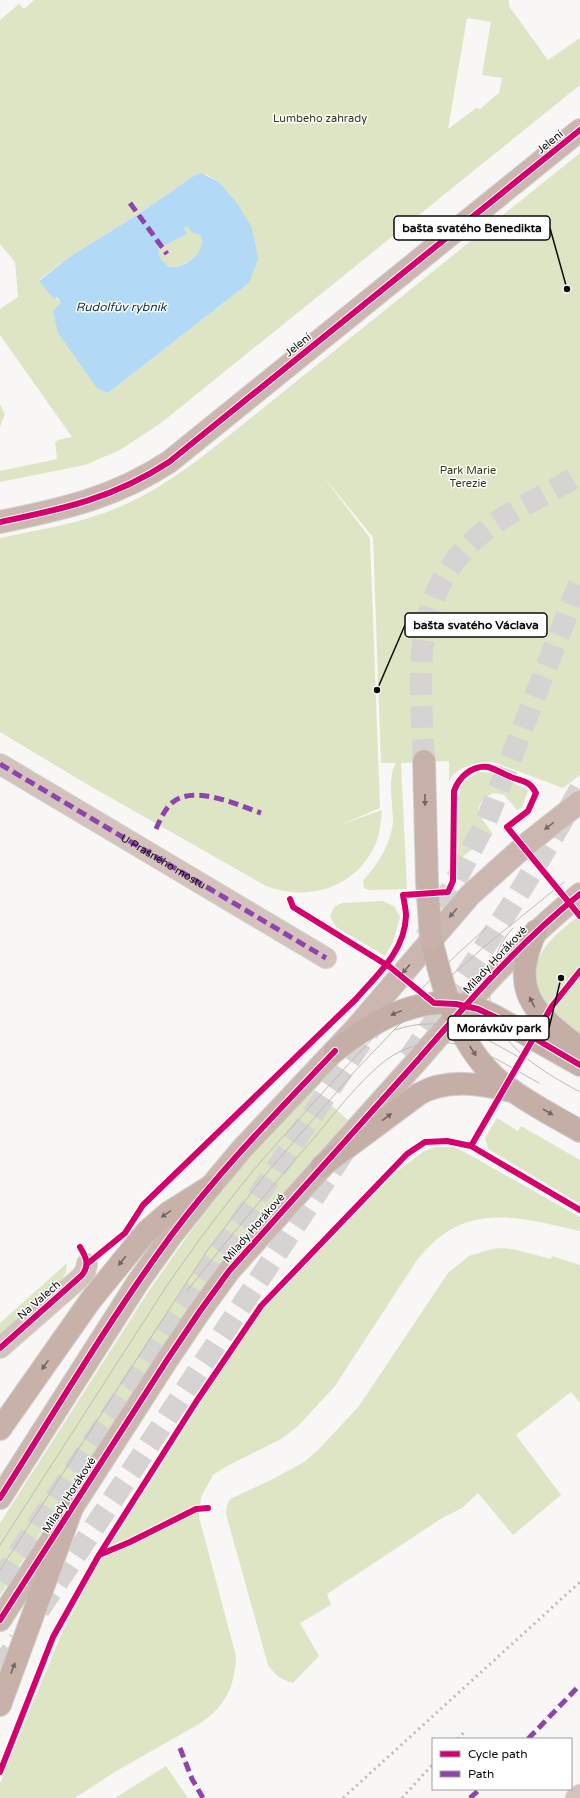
<svg xmlns="http://www.w3.org/2000/svg" width="580" height="1798" font-family="'Varela Round',sans-serif">
	<rect width="100%" height="100%" fill="#f8f7f5"/>
	<path fill="#dee5c4" fill-rule="evenodd" d="M34 0H509V6L548 60 580 38V85L161 423 120 450 85 465 0 482V471L57 459 55 442 58 440 72 437 0 335V309L18 297 15 262 0 244V20L19 4 24 9ZM467 18 491 22 482 75 502 78 499 93 480 109 476 108 448 129ZM207 175 219 182 237 203 249 283 108 393 61 303 39 280 71 256 140 213 192 177Z
		M580 153V775L563 788 493 762C477 762 457 766 449 781V761L401 763 407 889 369 890 364 888 363 881C378 863 391 845 393 821 393 805 387 776 396 763H381L373 537 322 475 370 538 380 808 340 825 382 810C381 821 380 834 375 845 356 888 308 902 266 886L90 786 0 732V538C32 531 65 526 95 516 143 501 182 473 221 442Z
		M188 225C193 230 202 234 203 241 206 254 179 268 169 268L160 258 158 246 162 243 164 246 187 234 184 228Z
		M0 404 5 414 0 427Z
		M479 772 491 773 527 789 528 791 522 807 517 810 504 795C491 790 481 797 478 810L481 817 493 834 458 860 459 792 464 781Z
		M383 901 394 906 400 917 393 942 385 956 336 927 330 916 334 907 342 903Z
		M580 915V1034C572 1029 550 1016 545 1009 543 1005 541 999 540 995 525 957 553 936 580 915Z
		M313 1089 348 1120 221 1263 189 1307 0 1595V1523L150 1289 191 1231 236 1174Z
		M497 1118 518 1131 521 1126 580 1160V1204L488 1149 485 1138Z
		M436 1147H454L468 1154 580 1217V1231C533 1221 483 1204 441 1236 432 1243 424 1251 417 1260L335 1386 298 1426 281 1439 227 1466 213 1475 201 1497 199 1517 236 1656C235 1687 225 1707 199 1724L113 1773 75 1798H0V1783L60 1637 94 1571 241 1340 264 1309 395 1173 424 1151Z
		M499 1248 513 1249 551 1259 552 1256 580 1265V1403L571 1392 516 1435 561 1495 513 1535 478 1493 462 1508 439 1520 327 1594 331 1605 300 1623 319 1656 293 1683C280 1679 276 1676 268 1665L226 1514 227 1505 230 1499 273 1479 304 1462 319 1449 359 1406 448 1273 469 1256 488 1250Z
		M67 1263 66 1272 62 1280 0 1335V1323Z
		M166 1766 188 1798H115Z"/>
	<path fill="#b2d9f6" fill-rule="evenodd" d="M201 173 219 182 237 203 252 228 258 259 249 283 108 393 97 388 58 333 53 311 61 303 57 297 54 299 39 281 71 256 140 213 192 177ZM188 226 191 232 200 235C209 251 184 269 169 267L160 258 158 246 162 243 164 246 187 234 184 228Z"/>
	<g fill="none" stroke-linecap="round" stroke-linejoin="round">
		<path stroke="#d5d4d2" stroke-width="22" stroke-dasharray="22 11" stroke-linecap="butt" d="M424 761C420 671 407 588 491 526 519 506 551 493 580 474
			M426 937 486 822 580 581
			M409 1058C470 971 529 882 580 789
			M0 1581 374 1023
			M39 1610 344 1152
			M0 1669 19 1640"/>
		<g stroke="#d1d1d0" stroke-width="22">
			<g id="street">
				<path id="s1" d="M0 764 326 958"/>
				<path d="M0 1348 80 1278 85 1272 87 1264"/>
				<path d="M576 1798 580 1795"/>
			</g>
		</g>
		<g stroke="#d1d1d0" stroke-width="24">
			<path id="secondary" d="M0 522C63 509 114 498 169 462L580 130
				M0 1498 138 1282 171 1236 211 1186 242 1149 356 1028 470 895 528 843 580 802
				M0 1620 167 1360 200 1311 229 1271C291 1201 354 1131 417 1061 468 1002 519 943 580 894"/>
		</g>
		<g stroke="#d1d1d0" stroke-width="24">
			<path id="primary" d="M536 931C509 991 533 1013 580 1048
				M431 939C444 991 458 1048 502 1083 526 1102 554 1116 580 1131
				M335 1051C376 1019 424 990 478 1009 494 1014 509 1024 524 1033 542 1044 561 1054 580 1065
				M322 1166 419 1094C447 1078 482 1084 512 1091"/>
		</g>
		<g stroke="#d1d1d0" stroke-width="24">
			<path id="highway" d="M424 761 427 882 431 939
				M0 1429 90 1301 147 1231 168 1213 211 1186
				M0 1705 72 1508"/>
		</g>
		<use href="#street" stroke="#d4c2bc" stroke-width="20"/>
		<use href="#secondary" stroke="#ccb7b0" stroke-width="22"/>
		<use href="#primary" stroke="#c5aea6" stroke-width="22"/>
		<use href="#highway" stroke="#c7b1a9" stroke-width="22"/>
		<path stroke="#c1b9b5" stroke-width="1" d="M513 928C500 941 495 956 491 974 479 1036 535 1067 580 1092
			M395 1030C445 1013 478 1034 520 1058
			M187 1291C228 1239 270 1188 314 1138 334 1114 357 1084 381 1064 395 1052 412 1045 430 1043 470 1038 505 1065 539 1083
			M0 1545 166 1287C188 1255 211 1223 236 1192 258 1163 283 1137 307 1110 365 1045 421 986 486 928
			M0 1570 207 1251 264 1176 355 1071 417 1006 485 946 564 882"/>
		<path stroke="#c1b9b5" stroke-width="3" stroke-dasharray="2 4" stroke-linecap="butt" d="M458 1739 465 1731
			M343 1798 580 1582
			M402 1798 433 1764"/>
		<path stroke="#8e44ad" stroke-width="5" stroke-dasharray="10 5" stroke-linecap="butt" d="M130 203 167 254
			M0 764 326 958
			M156 829C159 822 163 813 168 807 188 781 237 805 261 813
			M528 1739 580 1685
			M180 1748 192 1779 203 1798
			M470 1798 480 1789"/>
		<g stroke="#fff" stroke-width="8">
			<path id="cycleway" d="M0 522C63 509 114 498 169 462L580 130
				M290 899 293 907 390 967 434 1003 456 1004 478 1009 512 1025 580 1065
				M471 1146 580 1210
				M87 1264 125 1233 143 1205 356 999C377 975 405 951 406 916 406 909 404 902 403 895L448 892 453 881 454 791C459 777 472 765 488 767 495 769 504 774 511 777 524 782 530 781 536 793L528 811 507 827 580 916
				M0 1348 82 1275C90 1265 86 1257 80 1247
				M0 1498C56 1410 109 1320 170 1237 220 1170 278 1111 335 1051
				M99 1555 130 1542 196 1509 208 1508
				M0 1620 167 1360 200 1311 229 1271C291 1201 354 1131 417 1061 468 1002 519 943 580 894
				M0 1772 53 1637 99 1555 196 1402 261 1306 407 1154 425 1142 447 1141 471 1146 552 1006 580 971"/>
		</g>
		<use href="#cycleway" stroke="#d6006c" stroke-width="6"/>
	</g>
	<defs><path id="oneway-solid" d="M-6-.8H1V-3.2L6.5 0L1 3.2V.8H-6Z"/></defs>
	<g fill="#736661">
		<use href="#oneway-solid" transform="translate(425 800) rotate(89)"/>
		<use href="#oneway-solid" transform="translate(166 1214) rotate(145)"/>
		<use href="#oneway-solid" transform="translate(122 1261) rotate(128)"/>
		<use href="#oneway-solid" transform="translate(45 1365) rotate(125)"/>
		<use href="#oneway-solid" transform="translate(13 1668) rotate(-70)"/>
	</g>
	<g fill="#766a65">
		<use href="#oneway-solid" transform="translate(549 826) rotate(142)"/>
		<use href="#oneway-solid" transform="translate(453 913) rotate(131)"/>
		<use href="#oneway-solid" transform="translate(406 969) rotate(131)"/>
	</g>
	<g fill="#726560">
		<use href="#oneway-solid" transform="translate(532 1002) rotate(-117)"/>
		<use href="#oneway-solid" transform="translate(396 1013) rotate(158)"/>
		<use href="#oneway-solid" transform="translate(473 1051) rotate(57)"/>
		<use href="#oneway-solid" transform="translate(548 1112) rotate(31)"/>
		<use href="#oneway-solid" transform="translate(387 1117) rotate(-37)"/>
	</g>
	<g text-anchor="middle" dominant-baseline="central" stroke-width="3" stroke-linejoin="round" paint-order="stroke">
		<g font-size="11" fill="#323917" stroke="#fff">
			<text x="320" y="118">Lumbeho zahrady</text>
			<text x="468" y="470">Park Marie<tspan x="468" dy="13">Terezie</tspan></text>
		</g>
		<g font-size="11" fill="#0c0b0a" stroke="#fff">
			<text transform="translate(550 142) rotate(-39)">Jelení</text>
			<text transform="translate(298 345) rotate(-39)">Jelení</text>
			<text stroke="none"><textPath href="#s1" startOffset="190">U Prašného mostu</textPath></text>
			<text transform="translate(495 960) rotate(-47)">Milady Horákové</text>
			<text transform="translate(254 1228) rotate(-49)">Milady Horákové</text>
			<text transform="translate(39 1300) rotate(-41)">Na Valech</text>
			<text transform="translate(69 1495) rotate(-57)">Milady Horákové</text>
		</g>
		<g font-size="12" font-style="italic" fill="#113045" stroke="#fff">
			<text x="121" y="307">Rudolfův rybník</text>
		</g>
	</g>
	<path fill="none" stroke="#0c0b0a" stroke-width="1.5" d="M567 289L550 228M377 690L405 625M561 978L549 1028"/>
	<g fill="#0c0b0a" stroke="#fff" stroke-width="1.5">
		<circle cx="567" cy="289" r="4"/>
		<circle cx="377" cy="690" r="4"/>
		<circle cx="561" cy="978" r="4"/>
	</g>
	<g fill="#fff" stroke="#0c0b0a" stroke-width="1.5">
		<rect x="394" y="216" width="156" height="24" rx="4"/>
		<rect x="405" y="613" width="142" height="24" rx="4"/>
		<rect x="448" y="1016" width="101" height="24" rx="4"/>
	</g>
	<g font-size="12" text-anchor="middle" font-weight="bold" fill="#0c0b0a">
		<text x="472" y="232">bašta svatého Benedikta</text>
		<text x="476" y="629">bašta svatého Václava</text>
		<text x="499" y="1032">Morávkův park</text>
	</g>
	<rect x="432" y="1738" width="140" height="52" fill="#ffffff" stroke="#9e9d9d"/>
	<rect x="440" y="1751" width="20" height="6" fill="#d6006c" stroke="#9e9d9d"/>
	<text x="468" y="1758" font-size="12" fill="#0c0b0a">Cycle path</text>
	<rect x="440" y="1771" width="20" height="6" fill="#8e44ad" stroke="#9e9d9d"/>
	<text x="468" y="1778" font-size="12" fill="#0c0b0a">Path</text>
</svg>
